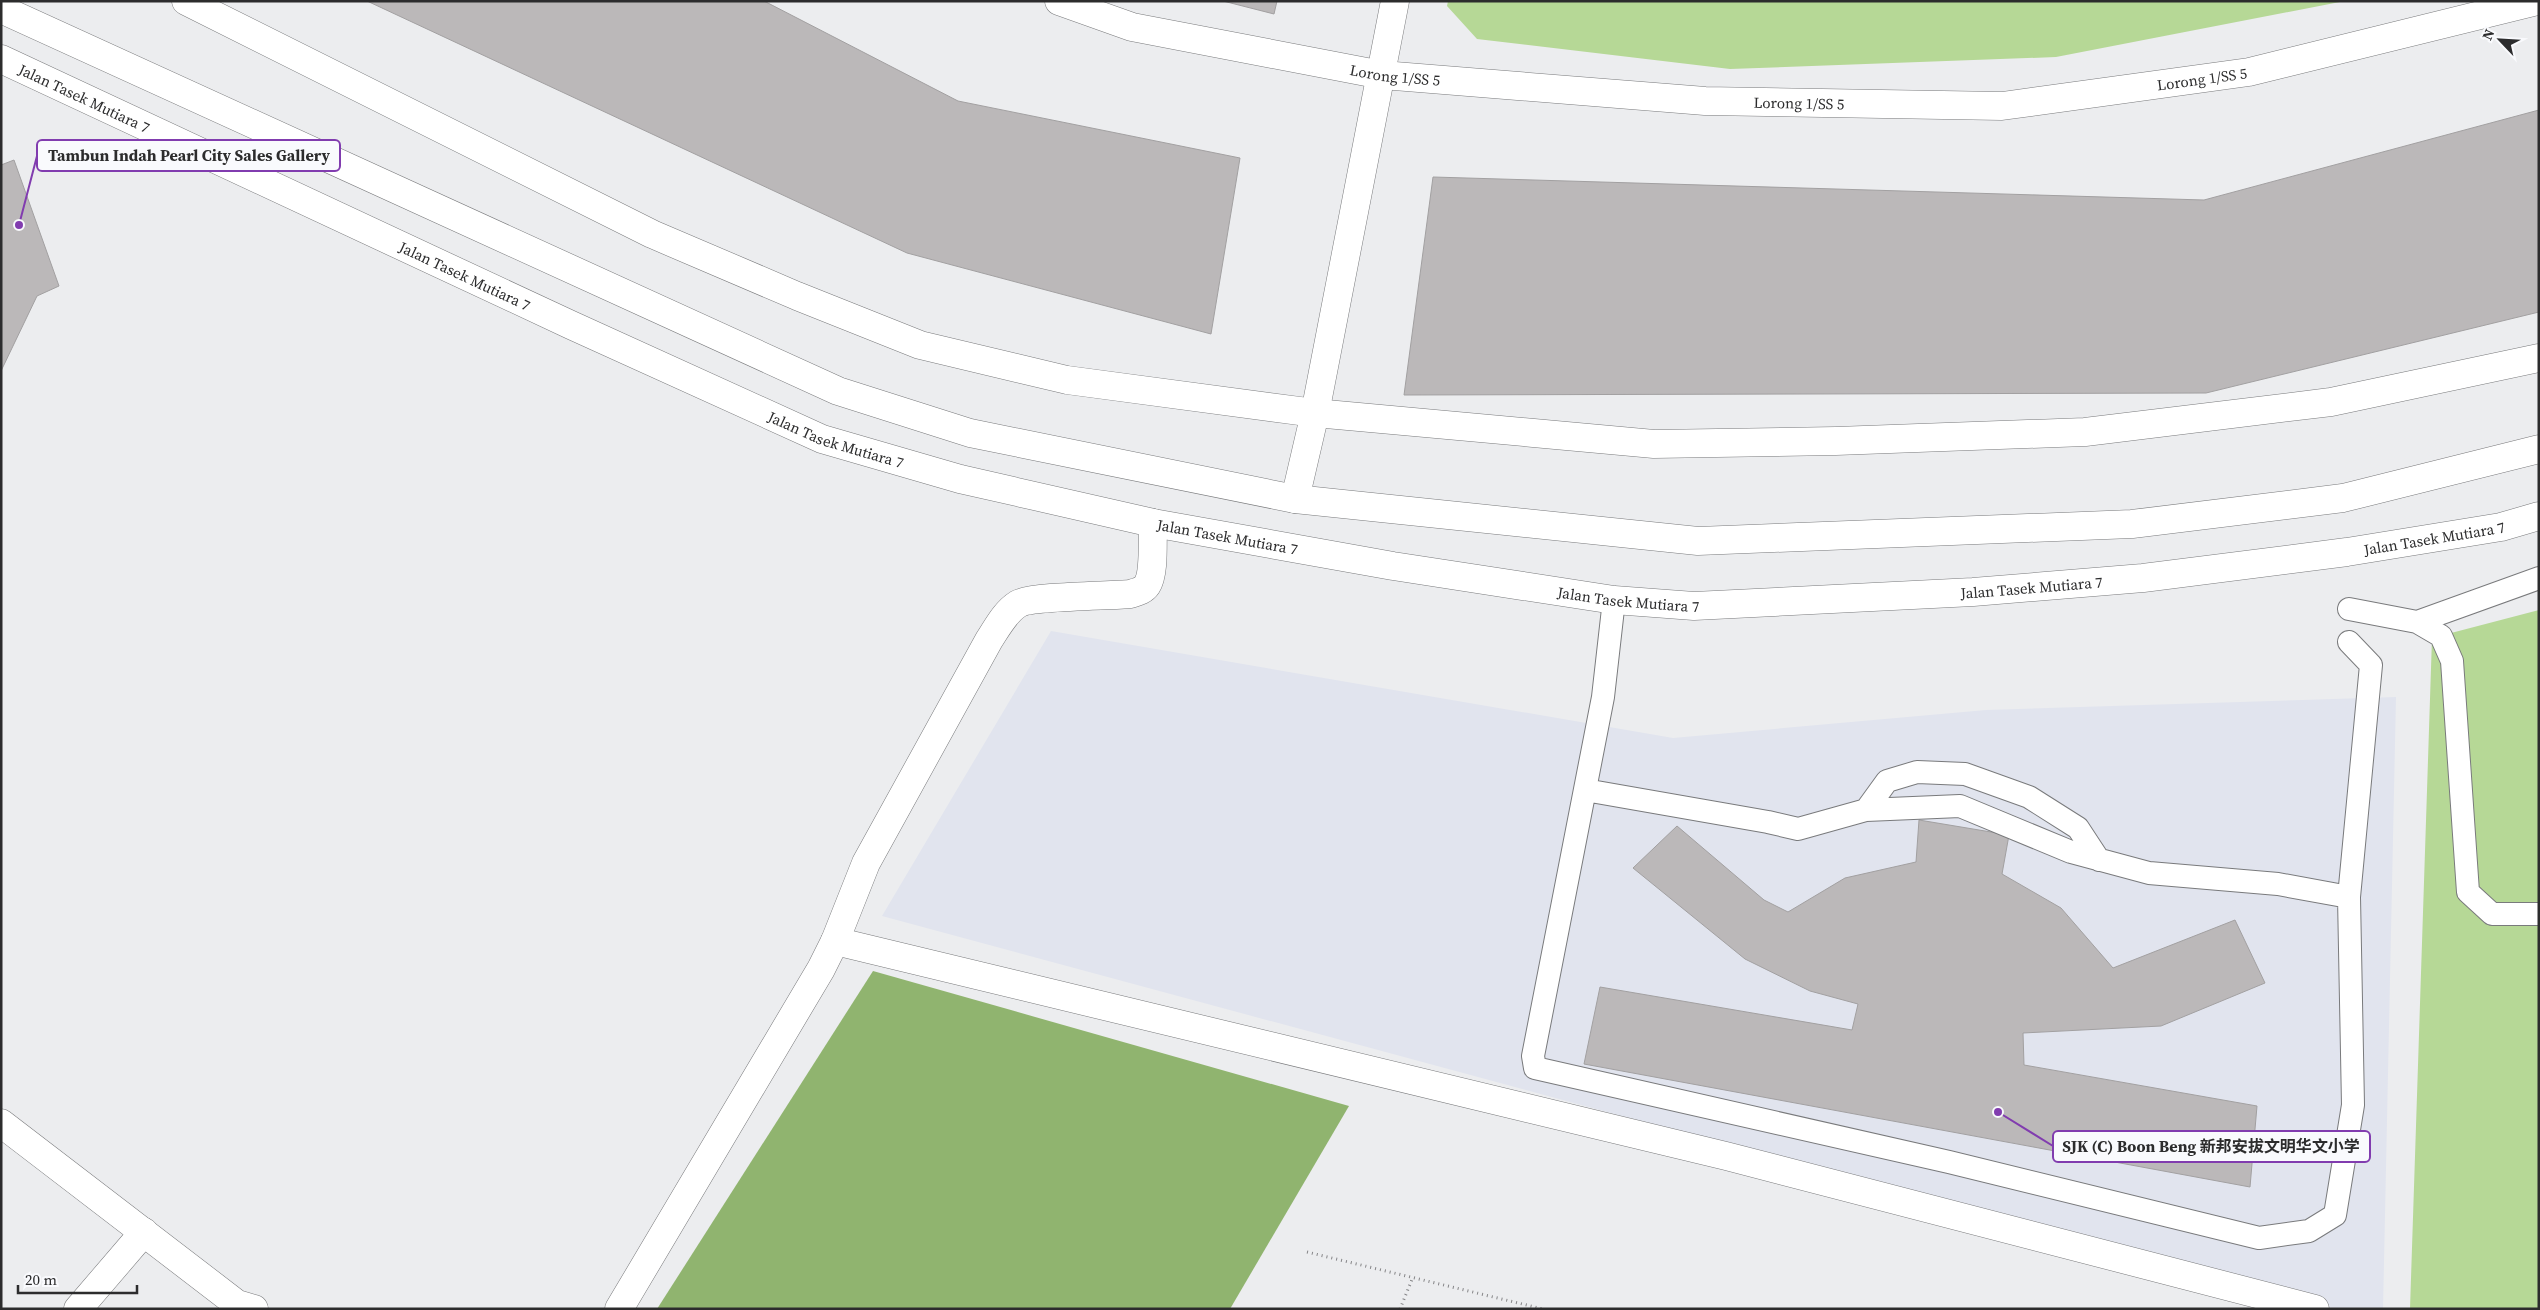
<svg xmlns="http://www.w3.org/2000/svg" width="2540" height="1310" font-family="'Source Serif 4','Noto Sans SC',serif">
	<rect width="100%" height="100%" fill="#ecedef"/>
	<path fill="#e1e4ee" d="M1051 631 1673 738 1986 710 2396 697 2383 1309H2336L882 916Z"/>
	<path fill="#b6d896" d="M1448 1H2345L2056 57 1730 69 1477 39 1447 6Z
		M2539 610V1309H2410L2432 638Z"/>
	<path fill="#90b46f" d="M873 971 1349 1106 1230 1309H657Z"/>
	<path fill="#bbb8b9" stroke="#a2a0a1" d="M367 1H764L958 101 1240 158 1211 334 907 253Z
		M1223 1H1277L1274 14Z
		M2539 110V312L2206 393 1404 395 1433 177 2204 200Z
		M14 160 59 286 37 296 1 371V165Z
		M1919 820 2009 835 2002 874 2061 908 2113 968 2235 920 2265 983 2161 1026 2023 1033 2024 1065 2257 1106 2250 1187 1584 1064 1600 987 1852 1030 1858 1004 1810 991 1745 959 1633 868 1677 826 1764 900 1788 912 1845 878 1916 862Z"/>
	<g fill="none" stroke-linecap="round" stroke-linejoin="round">
		<g stroke="#797a7c" stroke-width="24">
			<path id="lane" d="M1614 600 1603 697 1533 1056 1535 1068 1949 1162 2259 1238 2309 1231 2335 1215 2353 1105 2349 897 2371 665 2349 642
				M2349 609 2417 622 2441 636 2452 661 2468 892 2492 914H2539
				M2417 622 2539 578
				M1585 790 1768 822 1798 829 1866 810 1960 806 2071 852 2149 873 2278 884 2349 897
				M1866 810 1887 781 1917 772 1965 774 2029 797 2078 828 2099 860"/>
		</g>
		<g stroke="#797a7c" stroke-width="29">
			<g id="street">
				<path d="M186 1 652 234 797 296 920 345 1067 380 1315 413 1654 444 1836 441 2085 432 2331 402 2539 358"/>
				<path id="s1" d="M1059 1 1132 27 1382 75 1705 101 2002 106 2249 72 2537 1"/>
				<path d="M1295 499 1315 413 1395 1"/>
				<path d="M835 941 866 863 989 640C997 628 1005 612 1018 604 1030 596 1110 596 1130 594 1136 592 1143 591 1147 585 1155 573 1152 539 1153 523"/>
				<path d="M1 1123 237 1304 254 1309"/>
				<path d="M78 1309 144 1232"/>
				<path d="M619 1309 821 969 835 941 1726 1156 2315 1309"/>
			</g>
		</g>
		<g stroke="#797a7c" stroke-width="29">
			<g id="secondary">
				<path d="M1 9 838 391 970 433 1295 499 1698 541 2132 524 2343 498 2539 449"/>
				<path id="s2" d="M1 59 571 325 822 439 960 479 1153 523 1393 566 1614 600 1694 606 1973 592 2143 578 2347 552 2501 527 2539 516"/>
			</g>
		</g>
		<path stroke="#858587" stroke-width="3" stroke-dasharray="1 4" stroke-linecap="butt" d="M1307 1252 1543 1309
			M1400 1309 1413 1277"/>
		<use href="#lane" stroke="#fff" stroke-width="22"/>
		<use href="#street" stroke="#fff" stroke-width="28"/>
		<use href="#secondary" stroke="#fff" stroke-width="28"/>
	</g>
	<g text-anchor="middle" dominant-baseline="central" stroke-width="4.5" stroke-linejoin="round" paint-order="stroke">
		<g font-size="15" fill="#2c2c2d" stroke="#f9fafd">
			<text stroke="none"><textPath href="#s1" startOffset="345">Lorong 1/SS 5</textPath></text>
			<text stroke="none"><textPath href="#s1" startOffset="1155">Lorong 1/SS 5</textPath></text>
			<text stroke="none"><textPath href="#s2" startOffset="92">Jalan Tasek Mutiara 7</textPath></text>
			<text stroke="none"><textPath href="#s1" startOffset="750">Lorong 1/SS 5</textPath></text>
			<text stroke="none"><textPath href="#s2" startOffset="512">Jalan Tasek Mutiara 7</textPath></text>
			<text stroke="none"><textPath href="#s2" startOffset="918">Jalan Tasek Mutiara 7</textPath></text>
			<text stroke="none"><textPath href="#s2" startOffset="1322">Jalan Tasek Mutiara 7</textPath></text>
			<text stroke="none"><textPath href="#s2" startOffset="2538">Jalan Tasek Mutiara 7</textPath></text>
			<text stroke="none"><textPath href="#s2" startOffset="2132">Jalan Tasek Mutiara 7</textPath></text>
			<text stroke="none"><textPath href="#s2" startOffset="1728">Jalan Tasek Mutiara 7</textPath></text>
		</g>
	</g>
	<path fill="none" stroke="#813caf" stroke-width="2" d="M19 225L37 156M1998 1112L2053 1146"/>
	<g fill="#813caf" stroke="#f9fafd" stroke-width="2">
		<circle cx="19" cy="225" r="5"/>
		<circle cx="1998" cy="1112" r="5"/>
	</g>
	<g fill="#f9fafd" stroke="#813caf" stroke-width="2">
		<rect x="37" y="140" width="303" height="31" rx="5"/>
		<rect x="2053" y="1131" width="317" height="31" rx="5"/>
	</g>
	<g font-size="16" text-anchor="middle" font-weight="bold" fill="#2c2c2d">
		<text x="189" y="161">Tambun Indah Pearl City Sales Gallery</text>
		<text x="2211" y="1152">SJK (C) Boon Beng 新邦安拔文明华文小学</text>
	</g>
	<rect width="2540" height="1310" fill="none" stroke="#2c2c2d" stroke-width="5"/>
	<g transform="translate(2500 40) rotate(295)" stroke="#f9fafd" stroke-width="4" paint-order="stroke">
	<path d="M0-4L9 19L0 12L-9 19Z" fill="#2c2c2d"/>
	<text y="-8" font-size="14" font-weight="bold" text-anchor="middle" fill="#2c2c2d">N</text>
	</g>
	<path d="M18 1285v8h119v-8" fill="none" stroke="#2c2c2d" stroke-width="2.5"/>
	<text x="25" y="1285" font-size="15" fill="#2c2c2d" stroke="#f9fafd" stroke-width="4" paint-order="stroke">20 m</text>
</svg>
